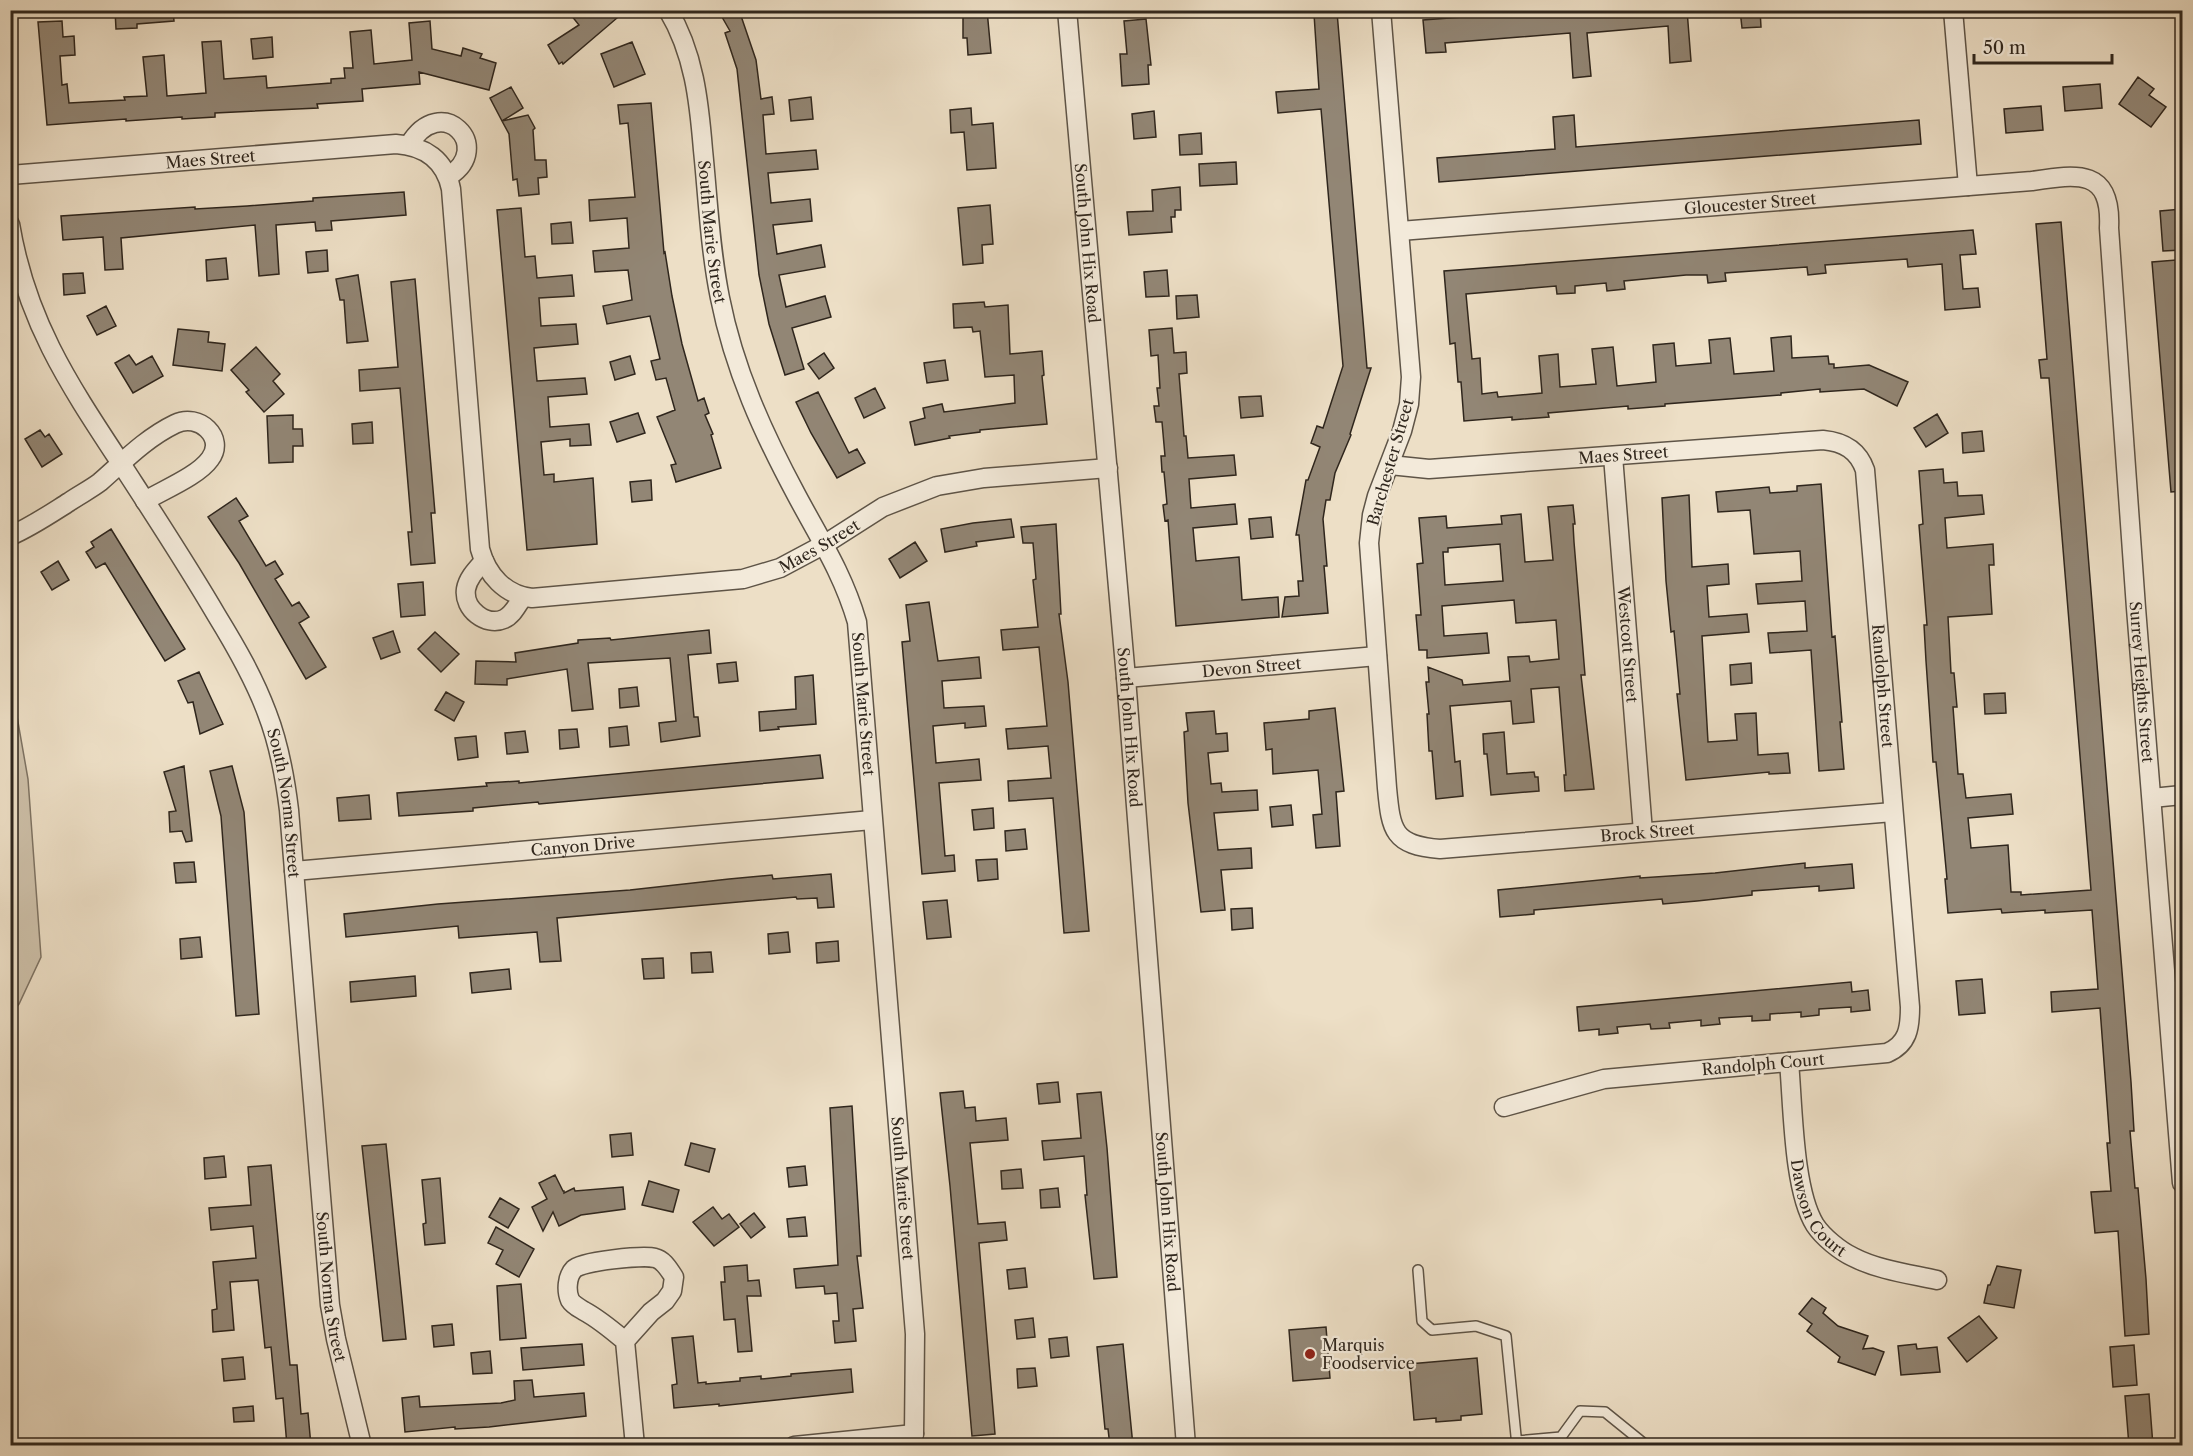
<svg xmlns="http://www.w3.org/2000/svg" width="2193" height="1456" font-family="'Libre Caslon Text',serif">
	<rect width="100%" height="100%" fill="#eddfc6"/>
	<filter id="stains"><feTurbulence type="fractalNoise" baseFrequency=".00333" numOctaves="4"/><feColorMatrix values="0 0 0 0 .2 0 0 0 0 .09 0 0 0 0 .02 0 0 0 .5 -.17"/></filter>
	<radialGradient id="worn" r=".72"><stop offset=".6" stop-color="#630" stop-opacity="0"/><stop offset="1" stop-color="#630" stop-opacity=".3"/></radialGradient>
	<path fill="#cdc0a9" stroke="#7e7363" stroke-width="1.5" d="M11 703 15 705 28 779 41 957 19 1004 11 1014Z"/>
	<path fill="#928675" stroke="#2f261d" stroke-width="1.5" fill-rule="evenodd" d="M115 10H173L174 21 137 24V28L116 29Z
		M567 10H611L617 18 563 64 562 62 559 64 548 45 579 25Z
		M718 10H739L756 60 761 99 772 97 774 114 763 115 766 154 816 150 818 169 768 173 771 203 810 199 812 221 773 225 777 254 821 245 825 267 779 275 786 307 825 296 831 317 792 328 804 369 785 375 769 324 759 275 737 69 725 33 730 31Z
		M963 10H987L991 53 968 55 967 38H963Z
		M1555 10H1687L1691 61 1670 63 1668 26 1587 33 1591 76 1573 78 1570 33 1445 43 1446 52 1426 53 1423 20Z
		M1740 10H1760L1761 27 1742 28Z
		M1337 12 1367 368H1371L1350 434 1351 435 1335 473 1330 500H1326L1323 519 1327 566H1324L1328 613 1282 617 1285 597 1299 596 1298 581H1303L1299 535H1296L1306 480H1308L1320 447 1311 443 1317 426 1323 428 1343 366 1321 109 1278 113 1276 92 1319 89 1314 14Z
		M1146 19 1151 65H1148L1149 84 1122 86 1120 54H1127L1124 21Z
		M62 21 63 37 74 36 75 55 60 56 62 85 67 84 69 103 125 100 124 97 147 96 143 57 164 55 167 96 206 93 202 42 221 41 224 79 266 76 267 88 331 83V79L345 78 344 68H353L350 32 371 30 374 64 412 60 409 23 430 21 432 49 461 56 463 48 482 54 480 58 496 63 489 90 419 72 420 84 362 89 363 101 317 104 318 108 215 113V117L182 119V117L126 121V119L47 125 38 22Z
		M272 37 273 57 253 59 251 39Z
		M632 42 645 74 614 87 601 54Z
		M2138 77 2154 89 2149 95 2166 107 2151 127 2119 104Z
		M2100 84 2102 108 2065 111 2063 87Z
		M511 87 523 108 502 121 490 98Z
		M811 97 813 119 791 121 789 100Z
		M651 103 664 253 665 252 672 296 682 344 698 401 704 398 709 413 705 415 713 434 711 435 721 468 676 482 671 465 676 464 657 417 675 410 666 378 656 380 651 361 660 359 650 316 607 324 603 306 632 300 628 270 595 272 593 251 629 248 627 218 590 221 589 200 635 197 628 123 620 124 618 105Z
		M2041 106 2043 130 2006 133 2004 109Z
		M971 108 972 125 993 123 996 168 967 170 964 132 951 133 950 110Z
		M1154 111 1156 137 1134 139 1132 114Z
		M528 115 535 128 533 130 535 160H546L547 177 538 178 539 194 519 196 517 179 513 180 509 134 502 121Z
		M1574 115 1576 147 1919 120 1921 144 1439 182 1437 158 1555 149 1553 117Z
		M1201 133 1202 154 1180 155 1179 135Z
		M1236 162 1237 184 1200 186 1199 164Z
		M1180 187 1181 210H1175V217H1171L1172 232 1129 235 1127 212 1153 211 1152 190Z
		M404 192 406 215 331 221 332 230 316 231 315 222 276 225 279 274 259 276 255 225 121 238 123 269 105 270 103 237 63 240 61 216 195 207V209L247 206 313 201V198Z
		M990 205 993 244 982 245 983 263 963 265 958 208Z
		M521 208 525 257 535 256 537 278 572 275 574 296 539 298 541 326 576 324 578 344 534 348 537 381 585 378 587 394 548 397 550 427 589 424 591 445 570 446V439L541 442 544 475 554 474V482L593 478 597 544 527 550 497 210Z
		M2182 209V250L2163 251 2160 211Z
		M571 222 573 243 552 244 551 224Z
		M2061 222 2131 1082 2134 1131H2130L2135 1188H2138L2146 1279 2149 1334 2125 1336 2118 1231 2095 1233 2091 1192 2111 1191 2107 1143H2110L2100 1008 2052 1012 2051 992 2098 989 2092 910 2045 913V910L2002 913 2001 909 1948 913 1945 879H1947L1936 762H1933L1926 661 1924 625H1927L1919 525 1923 524 1919 471 1943 469 1944 483 1957 482 1958 496 1982 495 1984 514 1945 518 1947 548 1993 544 1994 565H1989L1992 614 1948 617 1951 673H1954L1957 707H1953L1958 774H1963L1966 798 2011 794 2013 814 1968 818 1971 848 2008 845 2011 892H2021V895L2091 890 2049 378H2041L2039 360 2047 359 2036 224Z
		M1973 230 1976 254 1960 255 1963 289 1978 288 1980 307 1945 310 1942 264 1908 267 1907 259 1825 265 1826 273 1808 275 1807 267 1725 273 1726 281 1708 283 1707 275H1686L1624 281 1625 289 1607 291 1606 283 1575 286V293L1557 294 1556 286 1466 294 1472 359 1480 358 1482 394 1497 392 1498 397 1542 393 1539 356 1558 354 1560 387 1596 384 1592 349 1613 347 1617 386 1656 382 1653 345 1674 343 1676 366 1711 363 1709 340 1730 338 1734 374 1774 371 1771 338 1791 336 1792 358 1828 356 1829 364H1834V368L1869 365 1908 382 1897 406 1864 389 1820 392V389L1781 393V395L1665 404V406L1628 409V406L1548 413 1549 417 1512 420V417L1464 421 1461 382H1458L1455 343 1450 344 1444 271Z
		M327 250 328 271 308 273 306 252Z
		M226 258 228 279 207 281 206 260Z
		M2176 260 2177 278 2182 277V491L2171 492 2152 262Z
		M1167 270 1169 296 1146 297 1144 272Z
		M83 273 85 293 64 295 63 274Z
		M358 275 368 341 347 343 344 300H340L336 279Z
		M415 279 435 513H431L435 563 411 565 408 532H412L400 388 360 391 359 370 398 367 391 282Z
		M1197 295 1199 317 1177 319 1176 296Z
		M984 302 985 307 1008 305 1010 354 1042 351 1044 375 1042 376 1047 424 980 430V432L949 436 950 438 915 445 910 422 925 418 923 408 942 404 944 412 1015 403 1014 375 985 377 980 331 973 332 972 327 954 328 953 304Z
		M106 306 116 326 97 335 87 316Z
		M1172 328 1174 353 1186 352 1187 373 1179 374 1184 436H1186L1188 458 1234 455 1236 475 1189 479 1191 508 1235 504 1237 524 1193 528 1196 561 1239 557 1242 600 1278 597 1279 617 1176 626 1168 520 1165 521 1163 505 1167 504 1164 472H1162L1161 456H1165L1162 422H1156L1154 406H1159L1157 388H1160L1158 355 1151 356 1149 330Z
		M178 329 209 332 208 342 225 344 222 371 173 365Z
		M256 347 280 374 273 381 284 394 264 412 246 392 249 390 231 370Z
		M824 353 834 368 819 379 808 364Z
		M129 355 136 365 152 356 163 376 133 393 115 363Z
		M630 356 635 374 615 380 610 362Z
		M945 360 948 380 927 383 924 363Z
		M875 388 885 408 864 418 855 398Z
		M818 392 849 453 857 449 865 463 837 478 811 433 796 402Z
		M1261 396 1263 416 1241 418 1239 397Z
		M638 413 645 433 617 442 610 422Z
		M1937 414 1948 433 1926 447 1914 428Z
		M293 415V429H302L303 446H293V462L269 463 267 416Z
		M372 422 373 443 353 444 352 424Z
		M40 430 45 437 49 434 62 454 42 467 25 439Z
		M1982 431 1984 451 1963 453 1962 433Z
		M651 480 652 500 632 502 630 482Z
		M1821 484 1832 637 1835 636 1842 722H1840L1844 769 1819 771 1811 650 1770 653 1768 633 1807 631 1805 601 1758 604 1756 584 1802 581 1800 551 1754 554 1750 510 1718 512 1716 492 1769 487 1770 493 1797 491V486Z
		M1689 495 1692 567 1728 564 1729 584 1707 586 1709 617 1747 614 1749 632 1702 636 1708 742 1737 740 1735 714 1756 713 1758 755 1788 753 1790 773 1769 774V772L1686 780 1677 694H1680L1674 631 1671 632 1666 581 1662 498Z
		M236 498 248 516 239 521 266 566 275 561 283 574 275 579 292 606 299 602 309 617 299 623 326 667 306 679 239 563 208 517Z
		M1573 505 1575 524H1573L1574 542 1585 675H1581L1594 789 1565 791 1564 775H1566L1559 687 1531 689 1534 722 1513 724 1511 701 1450 706 1455 762 1460 761 1463 796 1436 799 1432 751H1429L1427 714H1429L1426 682H1429L1428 667 1462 680 1463 685 1510 681 1508 657 1529 656 1530 662 1559 659 1556 620 1516 623 1514 600 1442 606 1444 636 1487 633 1489 653 1427 658V650H1419L1416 615H1421L1417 564 1423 563 1419 518 1446 516 1447 528 1502 524 1501 516 1521 514 1525 562 1553 560 1548 507ZM1500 544 1503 581 1445 585 1443 552H1448V548Z
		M1271 517 1273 537 1251 539 1249 519Z
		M1011 519 1014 537 976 542 977 546 945 552 941 529 973 523Z
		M1056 524 1061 614H1059L1068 682 1089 931 1064 933 1053 798 1009 801 1008 781 1051 778 1048 746 1008 749 1006 729 1047 726 1039 647 1003 650 1001 630 1038 627 1033 580 1036 579 1033 543H1023L1021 527Z
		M111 529 185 649 165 661 105 563 96 568 86 552 94 547 91 542Z
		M915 542 927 561 900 578 889 559Z
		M58 561 69 580 52 590 41 572Z
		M423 582 425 615 401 617 398 584Z
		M929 602 938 661 979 657 981 678 942 681 944 708 984 706 986 726 965 728V723L933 726 936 763 979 759 981 780 939 783 945 856 954 855 955 871 922 874 902 642 910 641 906 605Z
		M709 630 711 653 688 655 694 717H698L700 736 661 742 659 723 676 721 670 658 588 663 593 709 572 711 567 669 507 679V685L475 684 476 661 516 662 515 653 578 643V640L610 638 611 640Z
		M393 631 400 652 381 659 373 638Z
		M435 632 459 654 441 672 418 649Z
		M736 662 738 681 719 683 717 664Z
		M1751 663 1752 683 1731 685 1730 665Z
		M199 672 223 724 200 734 193 702 188 703 178 681Z
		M813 675 816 724 778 727 779 729 760 731 759 712 796 709 795 677Z
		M637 687 639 706 620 708 619 689Z
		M446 692 464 702 454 721 435 710Z
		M2005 693 2006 713 1985 714 1984 694Z
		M1335 708 1344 791 1336 792 1340 846 1316 848 1313 815 1322 814 1318 770 1273 774 1272 749 1266 750 1264 723 1309 719V711Z
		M1214 711 1216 734 1227 733 1228 751 1208 753 1211 784 1221 783 1222 792 1257 790 1258 810 1214 813 1218 850 1251 848 1252 868 1221 870 1225 910 1201 912 1188 803 1184 732 1188 731 1186 713Z
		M627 726 629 745 610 747 609 728Z
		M577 729 579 747 560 749 559 730Z
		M525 731 528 752 507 754 505 733Z
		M1504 732 1507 774 1534 772 1535 777H1538L1539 791 1491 795 1487 754H1484L1483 734Z
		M476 736 478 757 458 760 455 738Z
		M820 755 823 778 539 804 538 802 473 808V811L399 816 397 793 487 786 486 783 519 781V783Z
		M184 766 192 841 186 842 182 831 170 832 169 812 176 811 164 772Z
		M232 766 244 812 259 1014 236 1016 221 816 210 771Z
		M369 795 371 819 339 821 337 798Z
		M1291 805 1293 825 1272 827 1270 807Z
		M993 808 994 828 974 830 972 810Z
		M1025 829 1027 849 1006 851 1005 831Z
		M997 859 998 879 978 881 976 860Z
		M194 862 196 882 176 883 174 863Z
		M1805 863V868L1852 864 1854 888 1819 891V886L1752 891V895L1697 901 1663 904 1662 899 1534 910V914L1500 917 1498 890 1640 876V878L1715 873Z
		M831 874 834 907 818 908 817 898 797 899 796 897 557 918 561 961 540 962 537 932 459 938 458 926 346 937 344 914 438 904 630 890 729 879 772 875 773 879Z
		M947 900 951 937 927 939 923 902Z
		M1252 908 1253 928 1232 930 1231 909Z
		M788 932 790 952 769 954 768 934Z
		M200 937 202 957 181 959 180 939Z
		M838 941 839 961 817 963 816 943Z
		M711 952 713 972 692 973 691 953Z
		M663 958 664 978 644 979 642 959Z
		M509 969 511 989 472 993 470 973Z
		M415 976 416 996 351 1002 350 982Z
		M1982 979 1985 1013 1959 1015 1956 981Z
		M1851 982 1852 992 1868 990 1870 1010 1851 1012V1007L1819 1009V1015L1801 1017V1012L1770 1014V1020L1752 1021V1016L1719 1018 1720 1024 1701 1026V1020L1669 1023 1670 1028 1651 1029 1650 1024 1617 1027 1618 1033 1599 1035V1029L1579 1031 1577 1007Z
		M1058 1082 1060 1102 1039 1104 1037 1084Z
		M963 1091 965 1108 975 1107 976 1121 1006 1118 1008 1140 970 1143 978 1224 1005 1222 1007 1240 979 1243 995 1434 972 1436 950 1186 940 1093Z
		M1101 1092 1107 1148 1117 1277 1094 1279 1085 1195H1087L1084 1156 1044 1160 1042 1141 1081 1138 1077 1094Z
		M852 1106 861 1256H857L863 1308 853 1309 856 1341 835 1343 833 1321H839L837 1293 825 1294 824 1286 796 1288 794 1269 838 1265 830 1108Z
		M631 1133 633 1155 612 1157 610 1135Z
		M691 1143 715 1149 709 1172 685 1165Z
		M386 1144 406 1339 383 1341 362 1146Z
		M224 1156 226 1177 205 1179 204 1158Z
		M271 1165 290 1365H297L301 1414 308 1413 311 1446H287L283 1398 276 1399 271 1347 265 1348 258 1280 230 1282 234 1330 213 1332 212 1310 217 1309 213 1262 256 1258 253 1226 211 1230 209 1208 251 1205 248 1167Z
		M805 1166 807 1185 789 1187 787 1168Z
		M1021 1169 1023 1188 1002 1189 1001 1171Z
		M555 1175 563 1191H564V1193L574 1188 575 1191 623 1187 625 1209 581 1215 559 1226 553 1212 543 1231 532 1207 547 1199 539 1183Z
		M440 1178 445 1243 425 1245 423 1224 426 1223 422 1180Z
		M649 1181 679 1190 673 1212 642 1205Z
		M1058 1188 1060 1207 1041 1208 1040 1190Z
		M500 1198 519 1209 508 1228 489 1217Z
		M713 1207 722 1219 729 1214 739 1227 714 1246 693 1222Z
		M754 1213 765 1227 751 1238 740 1224Z
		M805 1217 807 1236 789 1237 787 1219Z
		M496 1227 534 1249 519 1277 496 1264 503 1250 488 1243Z
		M747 1265 748 1281 759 1280 761 1296H747L752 1351 738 1352 735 1319 724 1320 721 1282H725L724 1267Z
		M1997 1266 2021 1270 2014 1308 1984 1303 1988 1285H1990Z
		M1025 1268 1027 1287 1009 1289 1007 1270Z
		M521 1284 526 1338 500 1340 497 1286Z
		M1812 1298 1826 1308 1823 1313 1838 1326 1868 1336 1863 1349 1873 1348 1884 1352 1875 1375 1838 1362 1840 1357 1807 1331 1812 1324 1799 1314Z
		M1979 1316 1997 1338 1967 1362 1948 1338Z
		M1033 1318 1035 1337 1017 1339 1015 1320Z
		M452 1324 454 1345 434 1347 432 1326Z
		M1326 1327 1330 1378 1293 1381 1289 1330Z
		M693 1336 698 1383 706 1382V1384L740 1381V1378L761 1376V1379L791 1376V1374L851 1369 853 1392 719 1406V1404L674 1408 672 1385 677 1384 672 1338Z
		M1067 1337 1069 1356 1051 1358 1049 1339Z
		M582 1344 584 1365 523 1370 521 1348Z
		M1123 1344 1133 1446H1110L1108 1429H1105L1097 1347Z
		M1916 1344 1917 1349 1937 1347 1940 1372 1901 1375 1898 1346Z
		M2134 1345 2137 1385 2113 1387 2110 1347Z
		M490 1351 492 1373 473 1374 471 1353Z
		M243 1357 245 1379 224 1381 222 1359Z
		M1477 1358 1482 1414 1461 1416V1420L1436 1422V1418L1414 1420 1409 1364Z
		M1035 1368 1037 1386 1018 1388 1017 1369Z
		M532 1380 534 1397 584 1393 586 1416 489 1427 455 1429V1427L405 1432 402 1398 419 1396 420 1407 501 1403 515 1400 514 1381Z
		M2149 1394 2153 1446H2129L2125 1396Z
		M253 1406 254 1421 234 1422 233 1408Z"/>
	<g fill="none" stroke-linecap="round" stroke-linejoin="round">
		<g stroke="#5e5447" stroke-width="12">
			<path id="lane" d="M1418 1270 1422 1321 1432 1330 1476 1326 1506 1336 1517 1446
				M1517 1441 1561 1437
				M1562 1446 1561 1437 1580 1411 1605 1412 1647 1446"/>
		</g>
		<g stroke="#5e5447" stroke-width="21">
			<g id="street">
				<path id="s1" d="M668 10C694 53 699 101 703 150 708 199 710 249 720 298 734 369 763 433 797 496 820 539 843 574 857 622L915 1334 914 1434 906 1446"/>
				<path id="s2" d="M1067 10 1126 678 1186 1446"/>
				<path id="s3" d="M1381 10 1411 377 1409 404 1402 431 1377 496 1372 515 1369 543 1387 788C1391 831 1393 845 1440 849L1893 812"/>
				<path d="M1953 10 1968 186"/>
				<path d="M409 145C441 91 495 147 449 176"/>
				<path id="s4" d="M10 175 396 144C425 146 445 160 451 189L480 549C487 575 505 595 532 598L743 579 780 568 825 544 883 507 937 486 984 478 1108 468"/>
				<path id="s5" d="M10 224C26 320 68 383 120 462 153 513 186 563 217 616 236 647 254 678 267 713 279 744 285 777 289 810L330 1305 336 1339 362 1446"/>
				<path id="s6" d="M1400 231 2032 181C2077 174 2112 168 2109 228L2136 608 2182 1183"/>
				<path id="s7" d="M1613 456 1643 832"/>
				<path id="s8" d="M1390 465 1429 469 1823 440C1844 442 1858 450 1865 470L1910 1007C1910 1028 1908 1044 1887 1053L1604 1079 1504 1107"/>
				<path d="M10 536C31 527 50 514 69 502 79 495 91 489 100 482 124 461 146 438 175 424 199 412 226 438 210 459 198 476 163 490 145 501"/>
				<path d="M484 561C476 570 468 578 466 589 463 609 486 627 504 619 513 615 517 605 523 597"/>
				<path id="s9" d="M1126 678 1377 656"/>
				<path d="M2152 798 2182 795"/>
				<path id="s10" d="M294 871 872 820"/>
				<path id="s11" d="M1789 1062C1793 1105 1793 1190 1815 1225 1823 1237 1840 1251 1853 1257 1878 1270 1910 1274 1937 1280"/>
				<path d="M625 1341 651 1312 665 1301 672 1291 674 1277C669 1270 664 1260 655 1258 644 1255 581 1261 574 1269 567 1276 566 1291 570 1300 573 1305 579 1308 584 1311 599 1319 612 1330 625 1341L635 1446"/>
				<path d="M794 1446 914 1434"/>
			</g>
		</g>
		<use href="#lane" stroke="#f3eada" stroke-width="9"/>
		<use href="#street" stroke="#f3eada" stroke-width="18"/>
	</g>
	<circle fill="#8f2418" stroke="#f3eada" stroke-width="2" cx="1310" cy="1354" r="6"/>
	<g text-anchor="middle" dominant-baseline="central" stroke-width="4.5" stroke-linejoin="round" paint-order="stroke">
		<g font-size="16" fill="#2f261d" stroke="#f3eada">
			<text stroke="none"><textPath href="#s4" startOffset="201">Maes Street</textPath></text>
			<text stroke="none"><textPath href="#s6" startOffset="351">Gloucester Street</textPath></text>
			<text stroke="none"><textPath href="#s1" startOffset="228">South Marie Street</textPath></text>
			<text stroke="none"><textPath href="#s2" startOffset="234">South John Hix Road</textPath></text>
			<text stroke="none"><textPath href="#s8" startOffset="234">Maes Street</textPath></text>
			<text transform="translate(1390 462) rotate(-74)">Barchester Street</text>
			<text stroke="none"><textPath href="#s4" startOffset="1197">Maes Street</textPath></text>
			<text stroke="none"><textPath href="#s7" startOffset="189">Westcott Street</textPath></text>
			<text stroke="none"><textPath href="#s9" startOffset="126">Devon Street</textPath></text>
			<text stroke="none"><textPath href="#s6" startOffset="1203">Surrey Heights Street</textPath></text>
			<text stroke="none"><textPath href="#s8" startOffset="706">Randolph Street</textPath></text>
			<text stroke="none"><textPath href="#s1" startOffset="730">South Marie Street</textPath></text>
			<text stroke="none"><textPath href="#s2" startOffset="720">South John Hix Road</textPath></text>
			<text stroke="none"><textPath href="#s5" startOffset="648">South Norma Street</textPath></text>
			<text stroke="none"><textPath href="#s3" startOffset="1088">Brock Street</textPath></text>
			<text stroke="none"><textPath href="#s10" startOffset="290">Canyon Drive</textPath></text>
			<text transform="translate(1763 1064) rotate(-5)">Randolph Court</text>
			<text stroke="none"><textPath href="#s1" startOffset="1216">South Marie Street</textPath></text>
			<text stroke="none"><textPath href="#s11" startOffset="152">Dawson Court</textPath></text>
			<text stroke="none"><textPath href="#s2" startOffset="1206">South John Hix Road</textPath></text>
			<text stroke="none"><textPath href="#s5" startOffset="1134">South Norma Street</textPath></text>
		</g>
		<g font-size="16" fill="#2f261d" stroke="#f3eada" text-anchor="start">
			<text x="1322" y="1345">Marquis<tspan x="1322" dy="18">Foodservice</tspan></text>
		</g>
	</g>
	<rect width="2193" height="1456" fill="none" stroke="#eddfc6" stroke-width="36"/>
	<rect x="12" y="12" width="2169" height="1432" fill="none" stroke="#2f261d" stroke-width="3"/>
	<rect x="18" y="18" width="2157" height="1420" fill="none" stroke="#2f261d" stroke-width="1.5"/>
	<path d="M1974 54v9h138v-9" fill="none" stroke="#2f261d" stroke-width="3"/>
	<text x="1983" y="54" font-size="18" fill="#2f261d" stroke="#f3eada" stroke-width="4.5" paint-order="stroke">50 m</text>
	<rect width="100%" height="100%" filter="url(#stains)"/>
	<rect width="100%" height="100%" fill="url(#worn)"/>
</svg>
